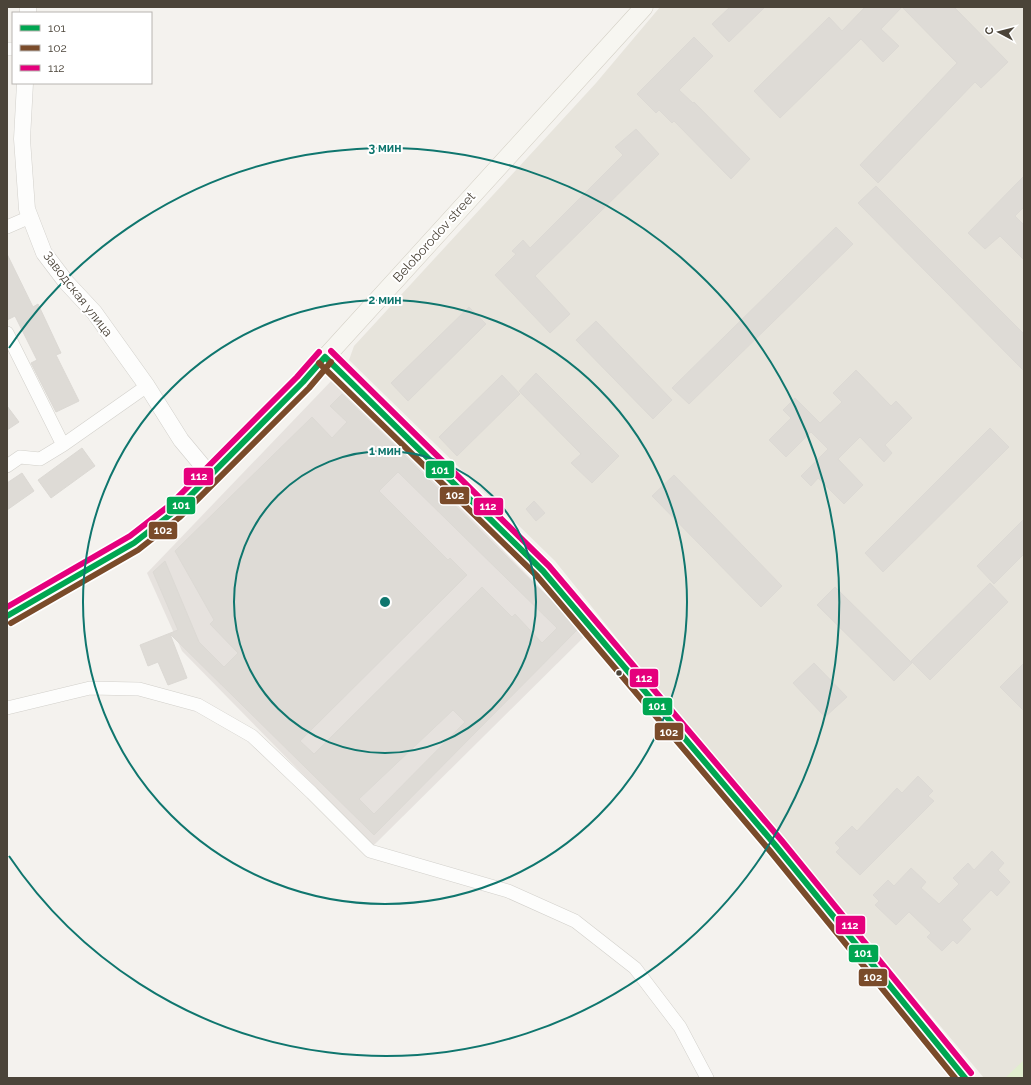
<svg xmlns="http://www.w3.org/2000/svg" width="1031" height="1085" font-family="Raleway,sans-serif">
	<rect width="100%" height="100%" fill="#f4f2ee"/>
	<path fill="#e7e4dc" d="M660 7H1024V1078H984L681 718 555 561 349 360 354 346 596 83Z"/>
	<path fill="#e6e2de" d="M334 378 586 635 373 846 182 651 147 573Z"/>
	<path fill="#e1eecf" d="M1024 1060V1078H1005Z"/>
	<path fill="#dedbd6" stroke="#dcd9d4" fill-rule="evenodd" d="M730 7H765L729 42 712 24Z
		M865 7H954L1008 62 981 88 975 82 878 183 860 165 957 63 902 7 881 29 899 46 883 62 861 39 780 118 754 91 829 17 842 31Z
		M694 37 713 56 679 90 693 103 694 102 750 159 731 179 674 121 672 123 659 110 656 113 637 94Z
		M636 129 659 154 535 276 570 314 550 333 495 275 516 254 512 251 523 240 530 248 623 155 615 147Z
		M1024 176V207L1015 216 1024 225V260L1000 236 985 249 968 233Z
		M876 186 1024 334V371L858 203Z
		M836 227 853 244 689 404 672 388Z
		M7 254 33 307 38 304 61 353 56 355 79 401 56 412 31 363 37 360 15 316 7 320Z
		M469 307 486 324 408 401 391 383Z
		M596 321 672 400 653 419 576 340Z
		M856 370 891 406 896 401 912 418 885 445 892 453 884 462 860 437 838 459 863 485 844 504 818 478 811 486 801 476 828 449 811 432 786 457 769 440 791 418 783 410 795 398 820 423 842 402 833 393Z
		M536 373 619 456 592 483 571 463 581 454 519 391Z
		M502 375 520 394 457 456 439 437Z
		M342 394 579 628 374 835 170 634 187 678 168 685 158 662 148 666 140 645 178 630 153 572 165 561 199 642 224 667 238 653 210 624 214 620 175 551 312 417 332 438 347 422 330 406ZM398 472 557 628 542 643 515 614 512 617 482 587 314 754 300 741 467 575 450 558 448 560 379 491ZM453 710 465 722 374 814 359 799Z
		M7 406 19 422 7 430Z
		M990 428 1009 447 883 572 865 553Z
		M82 448 95 466 51 498 38 480Z
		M22 473 34 491 7 510V483Z
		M674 475 782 586 761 607 652 496Z
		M534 501 545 513 536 521 526 509Z
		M1024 519V554L994 584 977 566Z
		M990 583 1008 602 930 680 911 661Z
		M835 587 912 663 894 681 817 605Z
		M814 663 847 697 825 717 793 683Z
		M1024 663V711L1000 687Z
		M918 776 933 791 928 796 934 801 860 875 836 852 840 848 835 843 852 826 857 831 897 788 902 793Z
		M992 851 1004 863 998 870 1010 882 997 896 991 890 962 920 971 929 957 944 953 940 942 951 927 937 931 933 909 912 896 925 875 905 879 901 873 895 888 880 894 886 911 868 926 882 921 888 939 904 959 884 953 878 968 863 974 870Z"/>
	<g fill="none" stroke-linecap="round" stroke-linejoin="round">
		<g stroke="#d2d0cb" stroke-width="14">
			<path id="minor" d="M7 49H13
				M7 227 30 217
				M7 333 63 445
				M7 466 20 457 40 459 63 445 147 386
				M7 708 90 688 139 689 198 705 252 736 312 793 370 851 508 891 575 921 635 968 680 1027 707 1078"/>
		</g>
		<g stroke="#d2d0cb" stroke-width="17">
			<path id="tertiary" d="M28 13V7
				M25 83 22 139 27 209 44 253 66 282 94 312 147 386 181 440 211 476
				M325 357 543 571 776 846 965 1078"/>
		</g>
		<g stroke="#d3cfc5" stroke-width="19">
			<path id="secondary" d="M7 616 37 598 134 543 175 511 303 382 644 7"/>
		</g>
		<use href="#minor" stroke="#fdfdfc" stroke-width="13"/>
		<use href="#tertiary" stroke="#fdfdfc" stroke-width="16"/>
		<use href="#secondary" stroke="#f7f6f1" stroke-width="18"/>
		<g stroke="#fff" stroke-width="9">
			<path id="bus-1" d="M325 357 543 571 776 846 965 1078
				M7 616 134 543 175 511 303 382 325 357"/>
		</g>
		<g stroke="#fff" stroke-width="9">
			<path id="bus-2" d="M319 363 537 576 770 851 955 1078
				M11 623 138 550 180 517 309 388 331 362"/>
		</g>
		<g stroke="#fff" stroke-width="9">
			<path id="bus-3" d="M331 351 549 566 782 841 971 1073
				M7 607 130 536 170 505 297 377 319 352"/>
		</g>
		<use href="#bus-1" stroke="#00a651" stroke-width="6"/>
		<use href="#bus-2" stroke="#7a4b2a" stroke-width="6"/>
		<use href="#bus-3" stroke="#e5007d" stroke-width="6"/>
	</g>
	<g fill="none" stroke="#0f766e" stroke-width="2">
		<circle cx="385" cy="602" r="151"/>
		<circle cx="385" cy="602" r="302"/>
		<path d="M9 348A454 454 0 1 1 9 856"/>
	</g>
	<circle fill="#4b4439" stroke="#fff" stroke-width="1.5" cx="619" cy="673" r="3.5"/>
	<g text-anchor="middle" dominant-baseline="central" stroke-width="4" stroke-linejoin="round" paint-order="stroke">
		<g font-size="13" fill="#4b4439" stroke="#fff">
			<text transform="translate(434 237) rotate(-48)">Beloborodov street</text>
			<text transform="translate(78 294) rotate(52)">Заводская улица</text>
		</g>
	</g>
	<circle cx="385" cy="602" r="6" fill="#0f766e" stroke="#fff" stroke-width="2"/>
	<g font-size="12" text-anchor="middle" font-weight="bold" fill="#0f766e" stroke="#fff" stroke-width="4" stroke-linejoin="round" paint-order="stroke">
		<text x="385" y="152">3 мин</text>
		<text x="385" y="304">2 мин</text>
		<text x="385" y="455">1 мин</text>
	</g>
	<g stroke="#fff" stroke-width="1.5">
		<rect x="425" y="460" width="30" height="19" rx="4" fill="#00a651"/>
		<rect x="183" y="467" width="31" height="19" rx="4" fill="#e5007d"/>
		<rect x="439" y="486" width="31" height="19" rx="4" fill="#7a4b2a"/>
		<rect x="166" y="496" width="30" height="19" rx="4" fill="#00a651"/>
		<rect x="473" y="497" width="31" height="19" rx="4" fill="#e5007d"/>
		<rect x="148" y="521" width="30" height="19" rx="4" fill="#7a4b2a"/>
		<rect x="629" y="668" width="30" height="20" rx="4" fill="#e5007d"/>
		<rect x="642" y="697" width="31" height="19" rx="4" fill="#00a651"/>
		<rect x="654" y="722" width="30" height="19" rx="4" fill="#7a4b2a"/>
		<rect x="835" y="915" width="31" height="20" rx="4" fill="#e5007d"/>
		<rect x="848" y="944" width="31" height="19" rx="4" fill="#00a651"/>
		<rect x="858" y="968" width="30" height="19" rx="4" fill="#7a4b2a"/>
	</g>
	<g font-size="11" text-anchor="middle" font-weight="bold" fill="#fff">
		<text x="440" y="474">101</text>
		<text x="199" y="480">112</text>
		<text x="455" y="499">102</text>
		<text x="181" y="509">101</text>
		<text x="488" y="510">112</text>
		<text x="163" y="534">102</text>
		<text x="644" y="682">112</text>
		<text x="657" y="710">101</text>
		<text x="669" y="736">102</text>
		<text x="850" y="929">112</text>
		<text x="863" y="957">101</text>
		<text x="873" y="981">102</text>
	</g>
	<rect width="1031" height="1085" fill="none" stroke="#4b4439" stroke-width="16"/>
	<rect x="12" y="12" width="140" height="72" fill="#ffffff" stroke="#b7b4b0"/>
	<rect x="20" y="25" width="20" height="6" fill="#00a651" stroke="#b7b4b0"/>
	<text x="48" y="32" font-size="12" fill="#4b4439">101</text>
	<rect x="20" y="45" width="20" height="6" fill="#7a4b2a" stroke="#b7b4b0"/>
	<text x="48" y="52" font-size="12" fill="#4b4439">102</text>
	<rect x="20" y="65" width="20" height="6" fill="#e5007d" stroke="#b7b4b0"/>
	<text x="48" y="72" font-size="12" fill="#4b4439">112</text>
	<g transform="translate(999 32) rotate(277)" stroke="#ffffff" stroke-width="3" paint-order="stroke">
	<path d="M0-3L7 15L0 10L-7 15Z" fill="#4b4439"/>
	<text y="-6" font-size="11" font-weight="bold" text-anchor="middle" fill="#4b4439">С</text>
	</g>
</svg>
